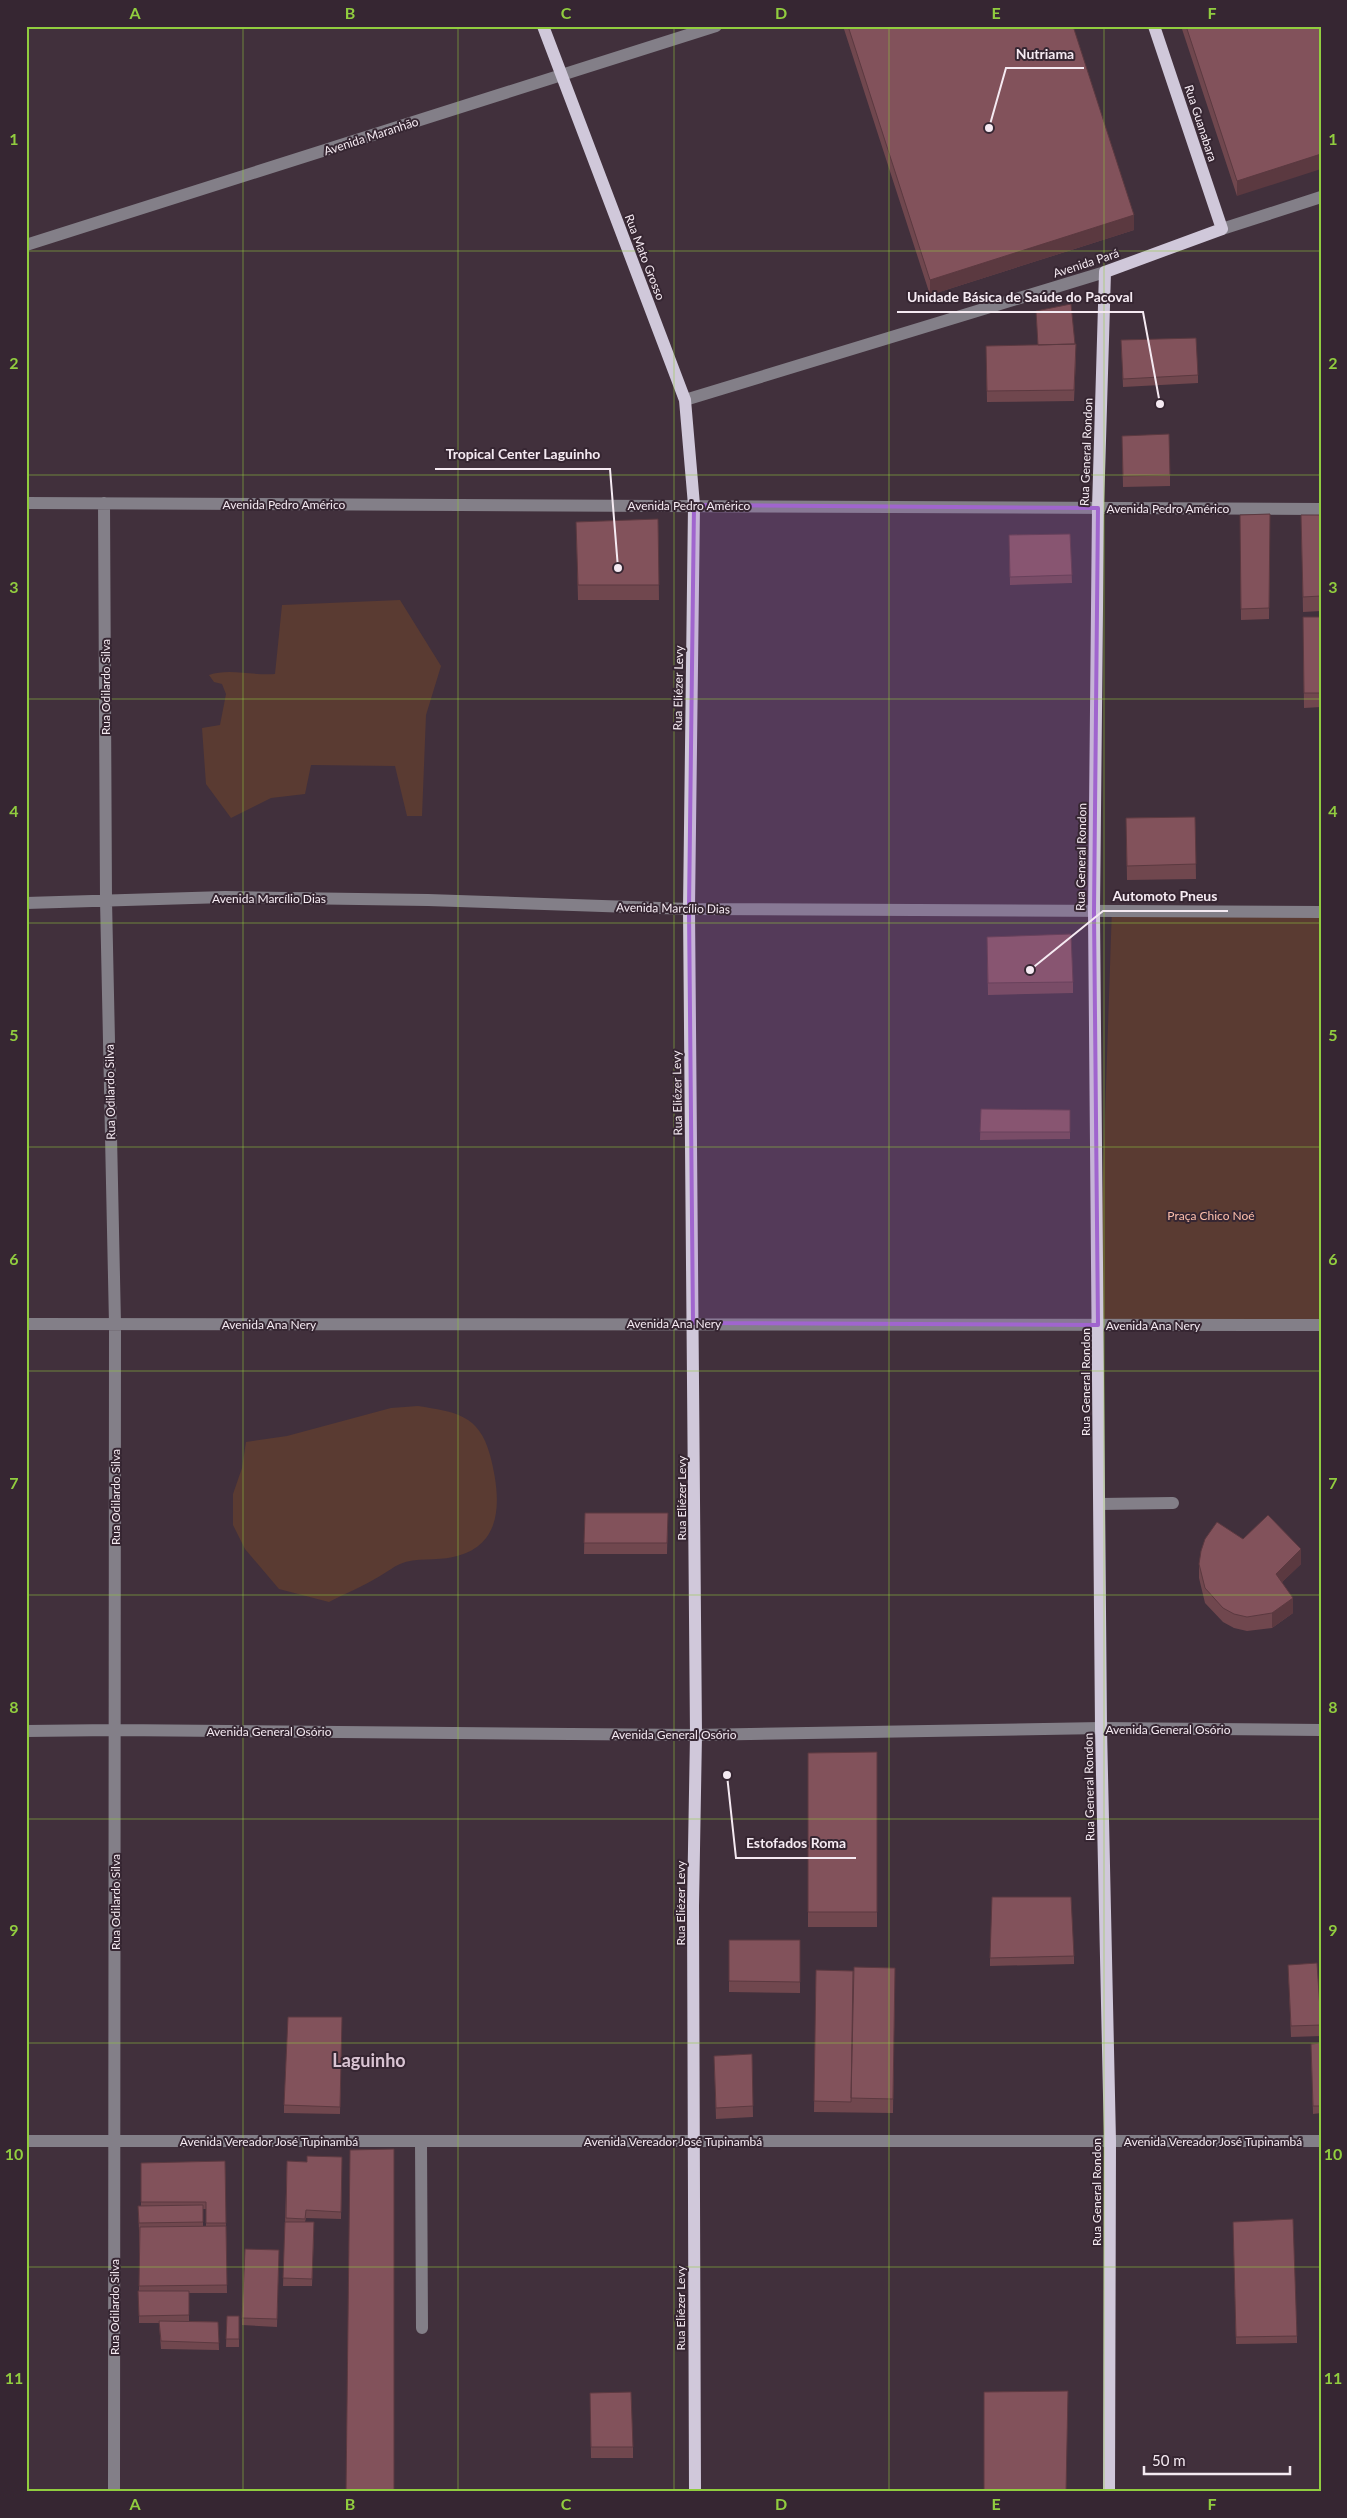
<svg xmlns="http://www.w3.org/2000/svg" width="1347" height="2518" font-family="Lato,sans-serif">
	<rect width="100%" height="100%" fill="#41303c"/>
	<path fill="#5a3b32" d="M400 600 441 666 426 715 422 816H407L395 766 311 765 305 794 271 798 231 818 206 784 202 728 220 725 226 694 222 684 214 682 209 675C229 668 254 676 275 674L282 605Z
		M1321 906V1325H1098L1112 907Z
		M418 1406C455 1412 479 1414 490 1455 501 1497 505 1546 453 1557 436 1561 416 1557 400 1564 393 1567 387 1572 380 1576 364 1586 346 1593 329 1602L279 1589 245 1549 233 1525V1494L242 1468 246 1442 287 1436 391 1408Z"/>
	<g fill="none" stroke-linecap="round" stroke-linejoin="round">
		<path stroke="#837f88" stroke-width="12" d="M1222 229 1321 197
			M26 245 716 26
			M685 400 1105 272
			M26 503 1321 509
			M104 503 106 900 115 1324 114 2492
			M26 903 225 897 428 900 689 909 1321 912
			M26 1324 1321 1325
			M1100 1504 1173 1503
			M26 1731 115 1730 696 1735 1101 1728 1321 1730
			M26 2141H1321
			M421 2141 422 2328"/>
		<path stroke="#d0c8da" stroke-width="12" d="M543 26 685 400 694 505 689 909 696 1735 693 1906 695 2492
			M1109 2492 1110 2141 1101 1728 1094 912 1098 508 1105 272 1222 229 1154 26"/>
	</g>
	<path fill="#70474e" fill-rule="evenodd" d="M843 26H1073L1134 230 930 295Z
		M1181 26H1321L1237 196Z
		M1319 216H1321V233L1319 228Z
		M1036 311 1076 355 1074 401 987 402 986 346 1038 345Z
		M1121 340 1198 375V383L1123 387Z
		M1122 436 1170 475V486L1123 487Z
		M1270 514 1269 619 1241 620 1240 515Z
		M1301 515H1321V611L1303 612Z
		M658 519 659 600H578L576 522Z
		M1070 534 1072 583 1010 585 1009 535Z
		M1303 617H1321V707L1304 708Z
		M1195 817 1196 879 1127 880 1126 818Z
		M987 948 1073 982V993L988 995Z
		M981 1109 1070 1110V1139L980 1140Z
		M585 1513H668L667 1554H584Z
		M1243 1539 1301 1564 1282 1582 1293 1613 1272 1628 1247 1631 1234 1628 1223 1622 1205 1603 1199 1578V1564Z
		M877 1752V1927H808V1753Z
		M729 1940H800V1993L729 1992Z
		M1074 1956V1964L990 1966V1958Z
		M1288 1965 1321 2025V2036L1291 2037Z
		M895 1968 893 2113 814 2112 816 1970 853 1971Z
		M342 2017 340 2114 284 2113V2105Z
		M1321 2043V2113L1313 2114 1311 2044Z
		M752 2054 753 2117 716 2119 714 2056Z
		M342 2157 341 2219 306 2218 305 2222 314 2230 312 2286H283L287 2161 307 2162Z
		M225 2161 227 2293H189V2321L218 2322 219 2350 161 2349 159 2323H139V2231L138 2206H141V2163ZM203 2209H206V2226H203Z
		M1233 2222 1297 2336V2343L1236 2344Z
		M279 2250 277 2327 242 2325V2318Z
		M227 2316H239V2347H226Z
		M590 2393 633 2447V2458H591Z"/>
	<path fill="#5b3940" d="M1321 154V169L1237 196V181Z
		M1134 215V230L930 295V280Z
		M1301 1549V1564L1276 1588V1574Z
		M1293 1598V1613L1272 1628V1613Z"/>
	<path fill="#82525b" stroke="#5b3940" d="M848 26H1073L1134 215 930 280Z
		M1186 26H1321V154L1237 181Z
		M1071 304 1075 344 1038 345 1036 311Z
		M1196 338 1198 375 1123 379 1121 340Z
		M1076 344 1074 390 987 391 986 346Z
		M1169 434 1170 475 1123 476 1122 436Z
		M1270 514 1269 608 1241 609 1240 515Z
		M1301 515H1321V596L1303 597Z
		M658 519 659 585H578L576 522Z
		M1070 534 1072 575 1010 577 1009 535Z
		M1303 617H1321V693H1304Z
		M1195 817 1196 864 1127 866 1126 818Z
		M1071 934 1073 982 988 983 987 937Z
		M981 1109 1070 1110V1132H980Z
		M585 1513H668L667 1543H584Z
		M1268 1515 1301 1549 1276 1574 1293 1598 1272 1613 1247 1617 1234 1614 1223 1608 1205 1588 1199 1564 1201 1551 1205 1539 1217 1522 1243 1539Z
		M877 1752V1912H808V1753Z
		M992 1897H1071L1074 1956 990 1958Z
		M729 1940H800V1982L729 1981Z
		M1317 1963 1321 2025 1291 2026 1288 1965Z
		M854 1967 895 1968 893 2099 851 2098Z
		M816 1970 853 1971 851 2102 814 2101Z
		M288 2017H342L340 2107 284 2105Z
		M1321 2043V2106H1313L1311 2044Z
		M752 2054 753 2106 716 2108 714 2056Z
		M394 2149V2492H346L350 2150Z
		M307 2156 342 2157 341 2212 306 2210 305 2219 286 2218 287 2161 307 2162Z
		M225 2161 226 2223H206V2202H141V2163Z
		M203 2205V2222L139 2223 138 2206Z
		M1293 2219 1297 2336 1236 2337 1233 2222Z
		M285 2222H314L312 2279 283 2278Z
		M226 2226 227 2285 139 2286 140 2227Z
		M245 2249 279 2250 277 2319 242 2318Z
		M138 2291H189V2315L139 2316Z
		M227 2316H239V2339H226Z
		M159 2321 218 2322 219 2343 161 2341Z
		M1068 2391 1066 2492H984V2392Z
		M631 2392 633 2447H591L590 2393Z"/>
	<path fill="#a065ce" fill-opacity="0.2" stroke="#a065ce" stroke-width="4" stroke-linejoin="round" d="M694 505 1098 508 1094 912 1098 1325 693 1323 689 909Z"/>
	<path fill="none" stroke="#91cd3f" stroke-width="1" stroke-opacity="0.55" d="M243 26V2492M458 26V2492M674 26V2492M889 26V2492M1104 26V2492M26 251H1321M26 475H1321M26 699H1321M26 923H1321M26 1147H1321M26 1371H1321M26 1595H1321M26 1819H1321M26 2043H1321M26 2267H1321"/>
	<g text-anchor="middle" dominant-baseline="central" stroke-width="4" stroke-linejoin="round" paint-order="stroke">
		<g font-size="12" fill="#f5eaf2" stroke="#362632">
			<text transform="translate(1201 123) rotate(72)">Rua Guanabara</text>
			<text transform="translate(371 136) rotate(-18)">Avenida Maranhão</text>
			<text transform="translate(645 257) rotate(69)">Rua Mato Grosso</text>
			<text transform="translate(1086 263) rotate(-18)">Avenida Pará</text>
			<text transform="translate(1086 452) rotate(-88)">Rua General Rondon</text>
			<text x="284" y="504">Avenida Pedro Américo</text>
			<text x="689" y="505">Avenida Pedro Américo</text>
			<text x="1168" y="508">Avenida Pedro Américo</text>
			<text transform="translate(105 687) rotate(-90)">Rua Odilardo Silva</text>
			<text transform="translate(678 688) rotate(-89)">Rua Eliézer Levy</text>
			<text transform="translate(1081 857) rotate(-89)">Rua General Rondon</text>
			<text x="269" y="898">Avenida Marcílio Dias</text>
			<text transform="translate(673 908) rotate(1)">Avenida Marcílio Dias</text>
			<text transform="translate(110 1092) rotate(-91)">Rua Odilardo Silva</text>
			<text transform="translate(677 1093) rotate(-91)">Rua Eliézer Levy</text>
			<text x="674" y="1323">Avenida Ana Nery</text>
			<text x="269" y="1324">Avenida Ana Nery</text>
			<text x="1153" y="1325">Avenida Ana Nery</text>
			<text transform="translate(1085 1382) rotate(-90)">Rua General Rondon</text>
			<text transform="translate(115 1497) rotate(-90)">Rua Odilardo Silva</text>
			<text transform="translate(681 1498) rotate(-90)">Rua Eliézer Levy</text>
			<text x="1168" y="1729">Avenida General Osório</text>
			<text x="269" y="1731">Avenida General Osório</text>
			<text x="674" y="1734">Avenida General Osório</text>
			<text transform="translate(1089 1787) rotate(-91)">Rua General Rondon</text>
			<text transform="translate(115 1902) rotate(-90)">Rua Odilardo Silva</text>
			<text transform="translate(680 1903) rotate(-90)">Rua Eliézer Levy</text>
			<text x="269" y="2141">Avenida Vereador José Tupinambá</text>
			<text x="673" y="2141">Avenida Vereador José Tupinambá</text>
			<text x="1213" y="2141">Avenida Vereador José Tupinambá</text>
			<text transform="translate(1096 2192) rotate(-90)">Rua General Rondon</text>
			<text transform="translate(114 2307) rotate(-90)">Rua Odilardo Silva</text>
			<text transform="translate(680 2308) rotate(-90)">Rua Eliézer Levy</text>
		</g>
		<g font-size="12" fill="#fdbfac" stroke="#362632">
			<text x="1211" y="1215">Praça Chico Noé</text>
		</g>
		<g font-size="18" font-weight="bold" fill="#d9c4d3" stroke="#362632">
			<text x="369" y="2060">Laguinho</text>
		</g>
	</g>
	<path fill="none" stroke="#f5eaf2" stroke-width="2" d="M989 128L1006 68H1084M1160 404L1143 312H897M618 568L610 469H435M1030 970L1103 911H1228M727 1775L736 1858H856"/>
	<g fill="#f5eaf2" stroke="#362632" stroke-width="2">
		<circle cx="989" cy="128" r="5"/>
		<circle cx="1160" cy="404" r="5"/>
		<circle cx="618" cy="568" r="5"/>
		<circle cx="1030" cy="970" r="5"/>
		<circle cx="727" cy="1775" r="5"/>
	</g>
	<g font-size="14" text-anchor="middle" font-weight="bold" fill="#f5eaf2" stroke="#362632" stroke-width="4" stroke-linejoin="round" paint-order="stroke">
		<text x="1045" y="59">Nutriama</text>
		<text x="1020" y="302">Unidade Básica de Saúde do Pacoval</text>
		<text x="523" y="459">Tropical Center Laguinho</text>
		<text x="1165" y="901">Automoto Pneus</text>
		<text x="796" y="1848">Estofados Roma</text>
	</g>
	<rect width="1347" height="2518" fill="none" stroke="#362632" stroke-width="55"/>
	<path d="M1144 2466v8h146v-8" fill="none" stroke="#f5eaf2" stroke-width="2.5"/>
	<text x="1152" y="2466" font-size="15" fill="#f5eaf2" stroke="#362632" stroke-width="4" paint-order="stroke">50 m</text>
	<rect x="28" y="28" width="1292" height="2462" fill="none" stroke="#91cd3f" stroke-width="2"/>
	<g font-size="16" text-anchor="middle" font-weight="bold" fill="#91cd3f">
		<text x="135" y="19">A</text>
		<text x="350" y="19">B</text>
		<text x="566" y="19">C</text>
		<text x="781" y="19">D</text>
		<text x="996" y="19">E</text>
		<text x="1212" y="19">F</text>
		<text x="14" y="145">1</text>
		<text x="1333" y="145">1</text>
		<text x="14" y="369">2</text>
		<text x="1333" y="369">2</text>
		<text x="14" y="593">3</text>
		<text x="1333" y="593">3</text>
		<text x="14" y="817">4</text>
		<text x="1333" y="817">4</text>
		<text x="14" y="1041">5</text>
		<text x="1333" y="1041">5</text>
		<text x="14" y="1265">6</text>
		<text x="1333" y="1265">6</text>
		<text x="14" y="1489">7</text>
		<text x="1333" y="1489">7</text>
		<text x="14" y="1713">8</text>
		<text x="1333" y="1713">8</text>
		<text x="14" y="1936">9</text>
		<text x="1333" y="1936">9</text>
		<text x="14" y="2160">10</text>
		<text x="1333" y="2160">10</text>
		<text x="14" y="2384">11</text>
		<text x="1333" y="2384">11</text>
		<text x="135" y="2510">A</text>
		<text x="350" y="2510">B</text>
		<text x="566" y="2510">C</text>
		<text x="781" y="2510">D</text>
		<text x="996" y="2510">E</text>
		<text x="1212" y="2510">F</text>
	</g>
</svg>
